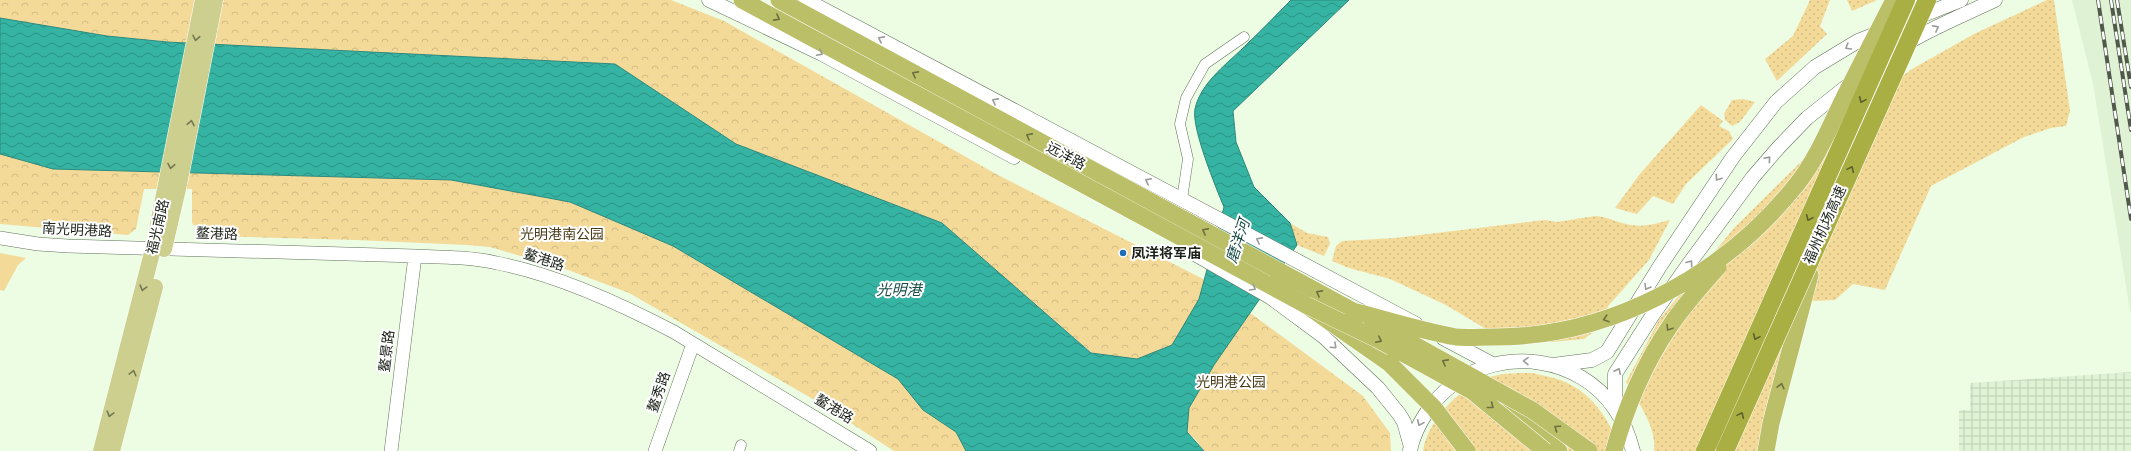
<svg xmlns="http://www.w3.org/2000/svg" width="2131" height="451" font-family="'Fira Sans','Noto Sans SC',sans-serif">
	<defs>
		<pattern id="industrial-grid" width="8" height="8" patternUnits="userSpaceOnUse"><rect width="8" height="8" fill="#dff3d4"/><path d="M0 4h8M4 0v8" fill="none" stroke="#bfd0b5"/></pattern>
		<pattern id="grass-dots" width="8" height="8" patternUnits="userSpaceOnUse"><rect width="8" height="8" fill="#f4da99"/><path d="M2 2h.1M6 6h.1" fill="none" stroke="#d1bb83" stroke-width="1.8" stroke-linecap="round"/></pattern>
		<pattern id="park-crowns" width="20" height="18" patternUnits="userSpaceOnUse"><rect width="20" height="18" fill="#f4da99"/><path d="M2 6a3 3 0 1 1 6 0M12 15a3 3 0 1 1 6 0" fill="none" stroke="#d1bb83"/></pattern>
		<pattern id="water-waves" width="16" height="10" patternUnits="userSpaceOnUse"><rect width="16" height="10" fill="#36b4a3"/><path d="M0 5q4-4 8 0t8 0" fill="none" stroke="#2d9284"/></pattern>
	</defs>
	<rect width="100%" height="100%" fill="#ecfde4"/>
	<path fill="#dff3d4" d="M2072 0H2131V317L2093 84Z"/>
	<path fill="url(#industrial-grid)" d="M2131 372V451H1959V410H1970V383Z"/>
	<path fill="url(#grass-dots)" d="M1810 0H1830L1820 26 1827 34 1777 81 1765 59 1793 36Z
		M1847 0H1877L1852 11Z
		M2047 0H2054L2070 111 2066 126 2051 128 2024 137 1931 186 1885 290 1853 284 1835 300 1812 301 1770 451H1654C1657 427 1638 402 1626 382L1659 320 1734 228 1846 117 1912 69 1974 34Z
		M1743 99 1755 102 1740 122 1732 126 1725 120 1724 114 1732 100Z
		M1701 105 1723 121 1719 126 1729 131 1733 139 1686 184 1673 204 1653 196 1637 214 1615 208 1639 175Z
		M1595 216C1609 217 1613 221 1626 224 1641 228 1655 224 1670 220L1649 260 1609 305 1593 332 1584 339 1551 342 1486 329 1446 305 1390 279 1349 268 1332 261 1336 246 1342 241 1395 238 1545 220 1557 222Z
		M1290 223 1307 233 1328 237 1330 244 1324 256 1297 245Z
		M1532 373C1543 376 1555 377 1565 382 1593 394 1612 422 1619 451H1423C1428 418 1465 381 1498 375 1509 373 1521 373 1532 373Z"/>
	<path fill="url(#park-crowns)" d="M0 0H671L724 21 998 175 1207 281 1363 396 1390 433 1391 451H1204L1195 439 1020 293 942 223 736 144 615 64 167 42 107 36 0 18Z
		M0 154 53 169 451 180 570 202 673 246 898 379 923 410 956 432 966 451H894L818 402 629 293 568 270 490 247 467 245 356 240 204 236 192 223V189H144L136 229 128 235 0 224Z"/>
	<path fill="#f4da99" d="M0 253 26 258 18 265 4 291 0 290Z"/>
	<path fill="url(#water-waves)" stroke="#2e887a" d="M1291 0H1349L1233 111 1236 142 1254 187 1290 223 1297 245 1214 365 1189 408 1187 432 1204 451H966L956 432 923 410 898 379 673 246 570 202 451 180 53 169 0 154V18L107 36 167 42 615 64 736 144 942 223 1091 353 1137 359 1172 345 1199 299 1224 207C1216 188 1191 127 1195 109 1201 81 1230 62 1248 43 1263 29 1277 14 1291 0Z"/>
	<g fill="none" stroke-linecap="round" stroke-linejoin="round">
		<g stroke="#63715c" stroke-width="11">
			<path id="minor" d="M1182 199 1188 159 1180 124 1186 98 1205 64 1244 37
				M739 451 741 445"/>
		</g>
		<g stroke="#63715c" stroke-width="14">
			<path id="tertiary" d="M0 238 38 244 68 246 415 256C442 257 470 257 497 263 558 275 619 303 674 332L870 451
				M391 451 415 256
				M655 451 693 344"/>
		</g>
		<g stroke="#63715c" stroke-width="15">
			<path id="secondary" d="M709 0 822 54 1014 157
				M806 0 1416 324
				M1877 63C1912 36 1955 19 1995 0
				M1186 249 1270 297 1324 337 1378 388 1399 414 1404 422 1411 447
				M1443 338 1492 364
				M1553 365 1592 360 1607 352 1660 266 1733 157 1776 102 1815 67 1858 41 1961 0
				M1615 409V374L1652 316 1688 265 1753 177 1779 147 1807 118 1851 83
				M1410 450C1416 424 1432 401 1452 385 1502 346 1579 356 1615 409 1624 422 1629 436 1633 451"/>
		</g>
		<g stroke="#fff" stroke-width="17">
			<path id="primary" d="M164 249 178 189 215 0
				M101 451 153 249 203 0
				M112 451 155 287"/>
		</g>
		<g stroke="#fff" stroke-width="18">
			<path id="trunk" d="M742 0 1306 305 1389 363
				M779 0 1353 311
				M1500 397 1559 451
				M1766 451 1771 423 1810 275"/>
		</g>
		<use href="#minor" stroke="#fff" stroke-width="10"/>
		<use href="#tertiary" stroke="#fff" stroke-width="13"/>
		<use href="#secondary" stroke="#fff" stroke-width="14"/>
		<use href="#primary" stroke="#cccf8e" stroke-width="16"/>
		<use href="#trunk" stroke="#bbbf68" stroke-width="17"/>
		<g stroke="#51594c" stroke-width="4">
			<path id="rail" d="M2098 0 2131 219
				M2111 0 2131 130
				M2117 0 2131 87"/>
		</g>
		<use href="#rail" stroke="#fff" stroke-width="2.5" stroke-dasharray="8" stroke-linecap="butt"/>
		<g stroke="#fff" stroke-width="18" stroke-linecap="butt">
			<path id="trunk-bridge" d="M1306 305 1377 339 1472 391 1545 451
				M1353 311C1387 320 1422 331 1456 337 1467 338 1480 337 1492 337 1609 338 1724 276 1797 184 1816 160 1828 131 1841 104 1858 69 1876 35 1894 0
				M1373 322 1532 410 1589 451
				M1389 363 1434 408 1467 451
				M1614 451C1625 409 1645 362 1670 326 1684 305 1701 286 1718 267"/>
		</g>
		<g stroke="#fff" stroke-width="19" stroke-linecap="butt">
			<path id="motorway-bridge" d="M1705 451 1906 0
				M1725 451 1927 0"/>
		</g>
		<use href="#trunk-bridge" stroke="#bbbf68" stroke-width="17"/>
		<use href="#motorway-bridge" stroke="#aaaf43" stroke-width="18"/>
	</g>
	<defs><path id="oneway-chevron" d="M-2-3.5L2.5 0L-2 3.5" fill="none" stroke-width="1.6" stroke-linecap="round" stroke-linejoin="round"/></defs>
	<g stroke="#6c7040">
		<use href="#oneway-chevron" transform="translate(777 18) rotate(28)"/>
		<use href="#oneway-chevron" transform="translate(915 74) rotate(-152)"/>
		<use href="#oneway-chevron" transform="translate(1029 136) rotate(-152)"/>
		<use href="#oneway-chevron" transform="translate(1205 231) rotate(-152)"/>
		<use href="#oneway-chevron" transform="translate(1319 293) rotate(-152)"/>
		<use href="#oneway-chevron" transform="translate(1606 319) rotate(162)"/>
		<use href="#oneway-chevron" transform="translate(1669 328) rotate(122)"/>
		<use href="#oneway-chevron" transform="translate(1379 340) rotate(27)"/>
		<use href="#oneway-chevron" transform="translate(1445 362) rotate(-152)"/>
		<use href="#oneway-chevron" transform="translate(1781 386) rotate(-76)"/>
		<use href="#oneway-chevron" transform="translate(1491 406) rotate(38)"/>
		<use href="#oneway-chevron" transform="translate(1557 428) rotate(-145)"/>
	</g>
	<g stroke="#999c98">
		<use href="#oneway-chevron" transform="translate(1936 28) rotate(-28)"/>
		<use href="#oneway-chevron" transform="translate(881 39) rotate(-152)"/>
		<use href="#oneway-chevron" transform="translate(1848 47) rotate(149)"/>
		<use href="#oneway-chevron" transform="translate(820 53) rotate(26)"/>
		<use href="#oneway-chevron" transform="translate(995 101) rotate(-152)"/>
		<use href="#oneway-chevron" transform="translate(1768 159) rotate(-49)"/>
		<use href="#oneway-chevron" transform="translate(1718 178) rotate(124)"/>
		<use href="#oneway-chevron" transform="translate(1148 181) rotate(-153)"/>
		<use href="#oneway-chevron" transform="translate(1259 240) rotate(-152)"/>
		<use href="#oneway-chevron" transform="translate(1690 263) rotate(-54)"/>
		<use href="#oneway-chevron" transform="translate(1647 287) rotate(121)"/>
		<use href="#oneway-chevron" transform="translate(1253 288) rotate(30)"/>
		<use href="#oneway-chevron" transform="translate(1334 346) rotate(43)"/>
		<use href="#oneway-chevron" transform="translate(1526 361) rotate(-179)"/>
		<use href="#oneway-chevron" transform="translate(1618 371) rotate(-64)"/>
		<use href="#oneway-chevron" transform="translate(1420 423) rotate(114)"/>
	</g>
	<g stroke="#747854">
		<use href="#oneway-chevron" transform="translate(196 38) rotate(101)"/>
		<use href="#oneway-chevron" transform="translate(191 123) rotate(-79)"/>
		<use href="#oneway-chevron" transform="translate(171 166) rotate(101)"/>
		<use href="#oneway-chevron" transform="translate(143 288) rotate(105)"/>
		<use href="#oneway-chevron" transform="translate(133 373) rotate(-76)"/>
		<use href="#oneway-chevron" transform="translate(110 414) rotate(105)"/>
	</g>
	<g stroke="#5c612c">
		<use href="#oneway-chevron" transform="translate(1862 100) rotate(114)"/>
		<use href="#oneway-chevron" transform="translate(1851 169) rotate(-66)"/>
		<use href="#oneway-chevron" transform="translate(1809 218) rotate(114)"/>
		<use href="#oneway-chevron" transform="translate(1756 337) rotate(114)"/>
		<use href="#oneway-chevron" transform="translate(1741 415) rotate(-66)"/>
	</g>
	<circle fill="#1c6cba" stroke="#fff" stroke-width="1.5" cx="1123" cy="253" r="4"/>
	<g text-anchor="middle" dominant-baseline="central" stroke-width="4" stroke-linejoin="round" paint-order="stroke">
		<g font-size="14" fill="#1c2219" stroke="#fff">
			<text transform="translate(1066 156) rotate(28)">远洋路</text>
			<text transform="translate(1825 225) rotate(-66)">福州机场高速</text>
			<text transform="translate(158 227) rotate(-77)">福光南路</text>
			<text transform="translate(77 230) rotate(3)">南光明港路</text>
			<text transform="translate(217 234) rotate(2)">鳌港路</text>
			<text transform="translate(544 260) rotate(18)">鳌港路</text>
			<text transform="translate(387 351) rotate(-83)">鳌景路</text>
			<text transform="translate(659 392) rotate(-71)">鳌秀路</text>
			<text transform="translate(834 409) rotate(31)">鳌港路</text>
		</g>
		<g font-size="14" fill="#4b3d18" stroke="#fff">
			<text x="562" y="234">光明港南公园</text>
			<text x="1231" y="382">光明港公园</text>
		</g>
		<g font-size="14" font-weight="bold" fill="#1c2219" stroke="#fff" text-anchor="start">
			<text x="1131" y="253">凤洋将军庙</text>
		</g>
		<g font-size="15" font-style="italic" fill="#1a4e47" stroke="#fff">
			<text transform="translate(1238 241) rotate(-72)">磨洋河</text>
			<text x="899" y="290">光明港</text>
		</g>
	</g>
</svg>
